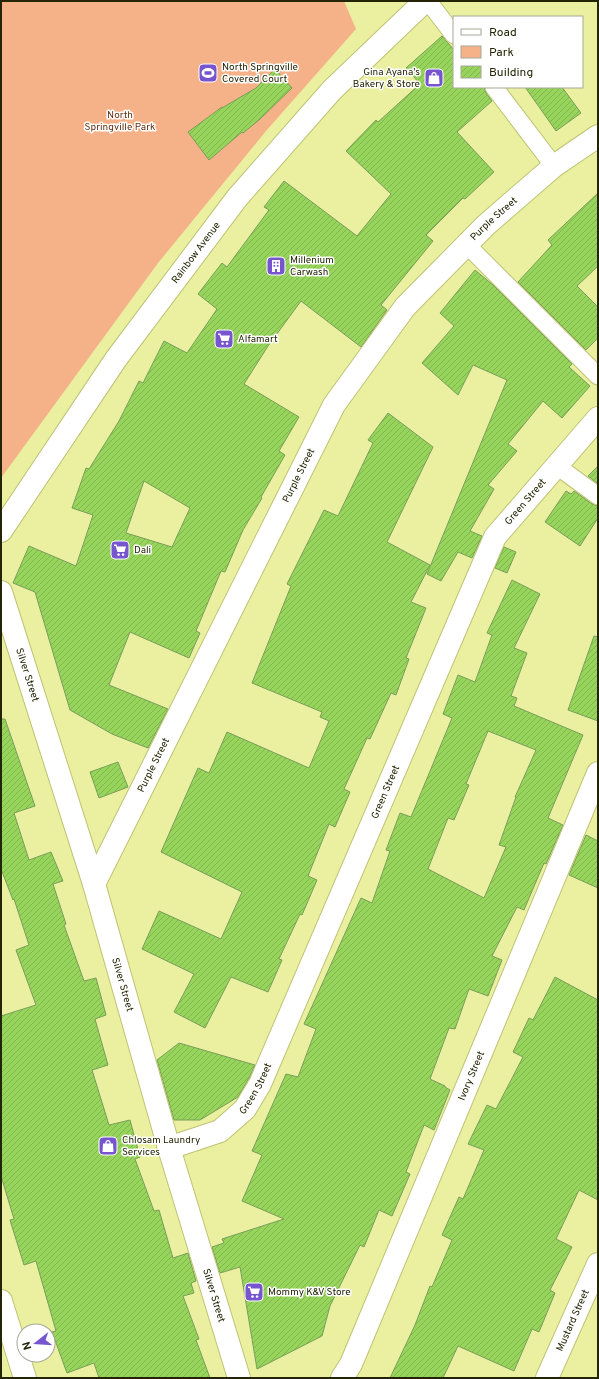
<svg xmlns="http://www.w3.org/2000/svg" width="599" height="1379" font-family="Overpass,sans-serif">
	<defs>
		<pattern id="building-hatch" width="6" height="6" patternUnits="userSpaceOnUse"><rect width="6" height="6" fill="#96d45b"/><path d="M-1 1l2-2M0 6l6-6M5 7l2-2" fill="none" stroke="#81b64e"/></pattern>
	</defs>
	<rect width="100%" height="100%" fill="#eaf09f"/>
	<path fill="#f5b289" d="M1 1H344L356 29 266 131 158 263 1 478Z"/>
	<path fill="url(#building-hatch)" stroke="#799e5a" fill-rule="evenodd" d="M442 36 454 50V87H484L486 93 492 101 457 132 494 172 465 199 463 198 426 235 433 241 381 305 387 310 361 347 301 301 268 346 244 384 299 417 279 451 285 455 261 497 262 498 243 530 225 572 221 571 196 631 200 633 189 658 130 632 109 685 168 709 148 748 112 734 70 710 35 592 13 583 29 546 76 566 93 515 72 508 86 468 89 469 119 421 139 381 143 383 164 341 187 353 217 309 198 294 222 263 227 267 269 210 264 207 284 181 357 236 391 194 346 151 376 120 378 122 420 84 406 68ZM144 481 190 508 172 547 126 533Z
		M275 69 292 88 259 120 243 133 242 132 209 160 188 132 222 107V108L256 88Z
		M525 87H562L581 113 556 131Z
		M598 193V266L577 286 598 307V338L586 350 518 282 552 245 548 240Z
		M475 270 493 285 572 364 569 367 590 386 562 418 543 401 508 444 517 451 488 485 494 489 470 531 482 536 472 558 458 552 441 581 427 574 507 380 473 365 458 395 422 363 454 326 440 313Z
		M388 413 433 447 387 542 430 565 411 602 426 608 406 658 409 659 396 695 391 693 370 739 367 738 344 789 350 792 335 827 329 824 308 876 317 880 302 915 300 914 279 959 282 960 268 992 231 977 205 1028 174 1012 194 974 142 949 159 911 221 939 242 892 161 852 198 768 209 773 227 732 309 768 329 721 320 717 322 712 252 683 291 586 287 584 324 510 338 516 373 443 368 440Z
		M598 466V484L588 476Z
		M566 491 571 494 574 491 592 504 598 506V518L580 546 545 522Z
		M504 547 516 552 507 573 495 568Z
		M512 580 540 594 514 648 527 653 511 696 517 698 514 706 583 735 548 818 563 825 546 864 544 863 524 910 517 907 492 956 502 960 488 996 469 989 455 1029 449 1028 430 1079 445 1086V1087L450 1090 434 1130 424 1125 406 1172 410 1174 392 1216 379 1210 364 1247 360 1245 330 1306 322 1336 257 1369 240 1267 220 1273 212 1247 224 1243 222 1239 284 1219 242 1201 262 1155 252 1151 286 1074 298 1077 316 1029 304 1024 361 898 372 903 390 851 386 850 400 813 411 817 452 718 443 714 458 675 475 682 492 635 487 633ZM488 731 536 750 515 797H516L499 845 506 847 484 898 428 869 448 818 454 820 469 785 466 784Z
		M594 636 598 637V721L568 710Z
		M1 719H5L35 806 14 813 29 860 51 852 63 881 53 884 66 924 64 925 84 981 96 978 106 1015 95 1019 108 1065 92 1070 109 1125 130 1120 140 1157 135 1159 154 1211 159 1210 173 1258 188 1253 196 1281 191 1283 194 1293 183 1296 199 1339 196 1340 210 1378H99L94 1363 67 1373 52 1332 56 1331 36 1261 24 1265 10 1220 14 1219 1 1176V1016L36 1005 16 950 29 945 14 899 13 900 1 869Z
		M118 762 128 787 99 798 90 772Z
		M586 835 598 841V888L569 875Z
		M555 977 598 1000V1200L579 1190 556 1239 572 1247 550 1290 555 1293 539 1332 532 1329 514 1371 458 1346 443 1378H390L415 1325 430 1286 432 1287 452 1240 442 1235 459 1197 463 1199 484 1150 468 1144 487 1105 496 1109 523 1057 513 1052 529 1018 533 1020Z
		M179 1043 255 1065 249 1078 238 1097 200 1120H174L157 1060Z"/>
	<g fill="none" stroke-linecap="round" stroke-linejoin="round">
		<g stroke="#bec374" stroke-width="19">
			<path id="service" d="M428 1 454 35
				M494 87 554 166
				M467 245 598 376
				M557 466 598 496"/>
		</g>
		<g stroke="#bec374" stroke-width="24">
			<g id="minor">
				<path id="s1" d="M1 592 94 884 169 1148 239 1378"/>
				<path id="s2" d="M94 884 334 405 405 307 486 225 554 166 598 136"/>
				<path id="s3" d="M169 1148 220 1131 245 1109 260 1084 495 537 598 418"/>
				<path d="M1 1301 25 1378"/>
				<path id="s4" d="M342 1378 351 1364 598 773"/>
				<path id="s5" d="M547 1378 598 1264"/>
			</g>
		</g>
		<g stroke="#bec374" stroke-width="24">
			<g id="tertiary">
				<path id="s6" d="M1 531 116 359 237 198 332 90 425 1"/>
			</g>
		</g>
		<use href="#service" stroke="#fff" stroke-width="17"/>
		<use href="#minor" stroke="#fff" stroke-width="22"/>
		<use href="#tertiary" stroke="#fff" stroke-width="22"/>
	</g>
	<defs>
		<g id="stadium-square" transform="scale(1)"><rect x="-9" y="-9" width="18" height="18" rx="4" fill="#7755cf" stroke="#fff"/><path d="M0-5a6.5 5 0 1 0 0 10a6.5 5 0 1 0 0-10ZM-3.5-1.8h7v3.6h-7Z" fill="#fff"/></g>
		<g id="shop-square" transform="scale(1)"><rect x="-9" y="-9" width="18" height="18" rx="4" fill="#7755cf" stroke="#fff"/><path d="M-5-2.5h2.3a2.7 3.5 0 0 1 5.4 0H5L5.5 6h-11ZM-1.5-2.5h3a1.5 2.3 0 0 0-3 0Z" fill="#fff"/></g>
		<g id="building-square" transform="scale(1)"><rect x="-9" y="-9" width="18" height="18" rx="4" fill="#7755cf" stroke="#fff"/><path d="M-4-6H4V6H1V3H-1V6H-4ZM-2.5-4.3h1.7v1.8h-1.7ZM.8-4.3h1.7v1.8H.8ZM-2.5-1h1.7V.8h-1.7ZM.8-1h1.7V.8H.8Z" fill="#fff"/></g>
		<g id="supermarket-square" transform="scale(1)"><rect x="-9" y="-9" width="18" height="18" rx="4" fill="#7755cf" stroke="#fff"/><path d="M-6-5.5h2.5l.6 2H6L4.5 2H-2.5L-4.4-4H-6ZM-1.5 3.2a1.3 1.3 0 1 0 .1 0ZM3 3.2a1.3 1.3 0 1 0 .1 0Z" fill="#fff"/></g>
	</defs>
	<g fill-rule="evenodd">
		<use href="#stadium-square" x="208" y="73"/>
		<use href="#shop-square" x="434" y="78"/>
		<use href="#building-square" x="276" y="266"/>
		<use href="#supermarket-square" x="224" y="339"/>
		<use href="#supermarket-square" x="120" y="550"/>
		<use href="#shop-square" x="108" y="1146"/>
		<use href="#supermarket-square" x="254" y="1292"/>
	</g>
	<g text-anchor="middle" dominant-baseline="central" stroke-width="3" stroke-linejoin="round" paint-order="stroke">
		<g font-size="10" fill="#222403" stroke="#fff" text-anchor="start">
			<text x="222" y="67">North Springville<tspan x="222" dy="12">Covered Court</tspan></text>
			<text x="420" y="72" text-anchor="end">Gina Ayana's<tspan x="420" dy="12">Bakery &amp; Store</tspan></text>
			<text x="290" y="260">Millenium<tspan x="290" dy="12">Carwash</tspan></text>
			<text x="238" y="339">Alfamart</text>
			<text x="134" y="550">Dali</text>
			<text x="122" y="1140">Chlosam Laundry<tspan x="122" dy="12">Services</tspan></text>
			<text x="268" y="1292">Mommy K&amp;V Store</text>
		</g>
		<g font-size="10" fill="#5f3112" stroke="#fff">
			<text x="120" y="115">North<tspan x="120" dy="12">Springville Park</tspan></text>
		</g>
		<g font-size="10" fill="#222403" stroke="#fff">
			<text stroke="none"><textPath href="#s2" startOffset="782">Purple Street</textPath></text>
			<text stroke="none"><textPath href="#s6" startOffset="340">Rainbow Avenue</textPath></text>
			<text stroke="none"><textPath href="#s2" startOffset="457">Purple Street</textPath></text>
			<text stroke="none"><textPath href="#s3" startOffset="758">Green Street</textPath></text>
			<text stroke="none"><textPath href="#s1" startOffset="87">Silver Street</textPath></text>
			<text stroke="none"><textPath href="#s2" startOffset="133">Purple Street</textPath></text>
			<text stroke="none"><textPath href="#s3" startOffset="434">Green Street</textPath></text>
			<text stroke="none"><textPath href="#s1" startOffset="411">Silver Street</textPath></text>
			<text stroke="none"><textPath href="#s4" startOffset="329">Ivory Street</textPath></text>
			<text stroke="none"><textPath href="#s3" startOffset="110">Green Street</textPath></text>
			<text stroke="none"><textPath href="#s1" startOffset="735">Silver Street</textPath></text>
			<text stroke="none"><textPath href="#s5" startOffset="63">Mustard Street</textPath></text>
		</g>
	</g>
	<rect width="599" height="1379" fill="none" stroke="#222403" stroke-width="4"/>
	<rect x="453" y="16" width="130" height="72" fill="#ffffff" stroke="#a7a79a"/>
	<rect x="461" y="29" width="20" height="6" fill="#ffffff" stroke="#a7a79a"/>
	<text x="489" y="36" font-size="12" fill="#222403">Road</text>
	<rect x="461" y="46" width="20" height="12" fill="#f5b289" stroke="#a7a79a"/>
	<text x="489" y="56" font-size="12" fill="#222403">Park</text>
	<rect x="461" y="66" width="20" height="12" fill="url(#building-hatch)" stroke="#a7a79a"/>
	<text x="489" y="76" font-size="12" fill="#222403">Building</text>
	<g transform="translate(36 1343) rotate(253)"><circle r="19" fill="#ffffff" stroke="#a7a79a"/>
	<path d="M0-3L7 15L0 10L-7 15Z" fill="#7755cf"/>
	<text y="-6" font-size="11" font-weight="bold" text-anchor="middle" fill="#222403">N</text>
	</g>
</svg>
